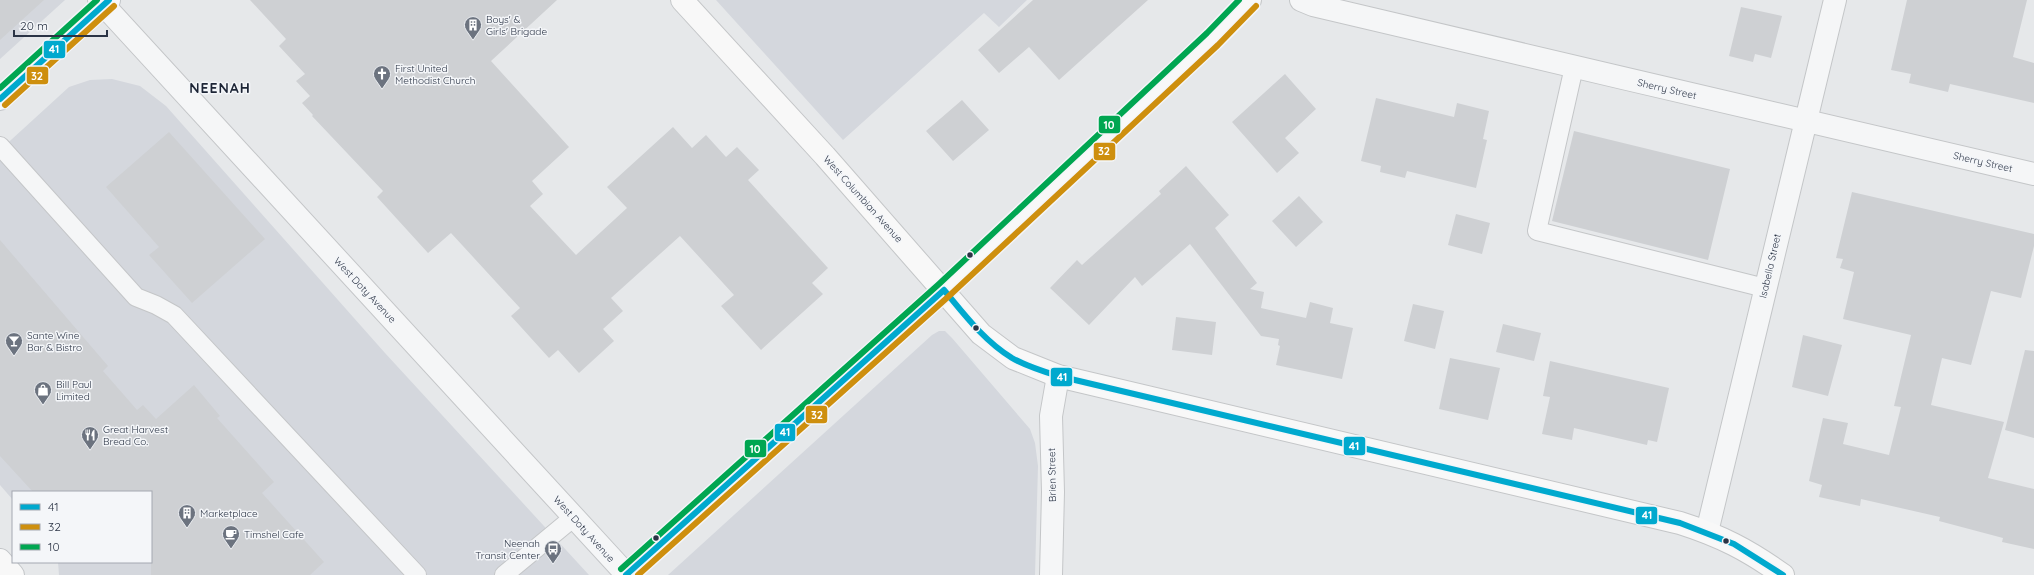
<svg xmlns="http://www.w3.org/2000/svg" width="2034" height="575" font-family="Quicksand,sans-serif">
	<rect width="100%" height="100%" fill="#e6e8ea"/>
	<path fill="#d4d7dd" d="M0 0H65L0 59Z
		M716 0H1027L999 27 984 13 843 140Z
		M112 79 140 86 166 106 385 353 589 575H59L58 562H151V492H13V500L0 485V150L69 87 90 80Z
		M939 331H945L952 338 1030 429 1035 443 1038 466 1035 575H668L932 335Z"/>
	<path fill="#ced0d3" d="M0 0H44L0 40Z
		M250 0H557L491 61 569 147 532 181 543 194 530 206 576 255 627 208 607 187 673 127 692 148 706 135 726 157 737 147 759 170 748 180 828 268 812 283 823 294 761 350 721 306 734 295 680 236 611 298 623 311 603 329 614 341 579 373 558 350 549 358 511 316 520 308 451 233 428 253 377 197 383 191 312 116 313 115 302 103 310 96 296 81 305 74 279 46 286 39Z
		M1033 0H1148L1059 80 1029 47 999 73 978 50Z
		M1907 0H2027L2013 57 2034 63V103L1950 84 1948 92 1909 83 1911 74 1891 70Z
		M1741 7 1782 16 1771 58 1755 54 1753 62 1729 56Z
		M1285 74 1316 109 1285 138 1299 153 1277 173 1232 122Z
		M1376 98 1454 117 1457 103 1489 111 1483 139 1487 140 1476 188 1407 171 1405 178 1380 172 1381 166 1361 161Z
		M962 100 989 130 953 161 926 131Z
		M1574 131 1730 169 1708 260 1552 221Z
		M169 132 265 239 192 303 149 255 159 247 106 187Z
		M1186 166 1229 215 1215 228 1257 283 1250 289 1264 292 1261 308 1306 318 1310 302 1333 308 1330 323 1353 328 1342 379 1276 365 1280 346 1278 345 1279 339 1261 336 1190 244 1142 286 1135 277 1089 325 1050 288 1077 260 1082 265 1161 194 1159 191Z
		M1852 192 2034 234V246L2021 298 1991 291 1971 365 1942 358 1931 405 2004 422 1988 478 2034 489V549L2002 542 2003 538 1939 521 1940 517 1861 499 1860 506 1819 497 1822 485 1809 481 1823 418 1848 423 1843 444 1889 455 1901 407 1894 406 1911 335 1843 319 1854 272 1840 268 1843 259 1836 258Z
		M1299 196 1323 222 1296 247 1272 221Z
		M1456 214 1490 223 1482 254 1448 245Z
		M0 240 108 366 103 371 137 410 143 405 156 419 194 385 220 416 217 418 274 482 262 493 324 562 310 575H151V492H33L0 456Z
		M1413 304 1444 311 1435 349 1404 341Z
		M1176 317 1216 322 1212 355 1172 350Z
		M1503 324 1541 333 1534 361 1496 352Z
		M1803 335 1842 345 1828 396 1792 387Z
		M2025 350 2034 351V438L2005 430Z
		M1450 358 1500 368 1488 420 1439 409Z
		M1550 361 1669 388 1657 442 1648 440 1647 445 1574 428 1572 440 1542 434 1550 397 1543 396Z"/>
	<g fill="none" stroke-linecap="round" stroke-linejoin="round">
		<g stroke="#c4c6c8" stroke-width="20">
			<path id="lane" d="M1574 67 1537 231 1765 288
				M0 146 136 297 156 305 174 315 417 575
				M504 575 574 517"/>
		</g>
		<g stroke="#c4c6c8" stroke-width="24">
			<path id="street" d="M99 0 627 575
				M1301 0 1313 5C1553 62 1794 118 2034 174
				M1707 532 1835 0
				M1051 575 1053 492 1051 416 1058 376"/>
		</g>
		<g stroke="#c4c6c8" stroke-width="24">
			<path id="secondary" d="M682 0 825 156 981 334 1013 358 1058 376 1680 523C1721 536 1748 550 1783 575
				M626 575 944 290 1213 39 1250 0"/>
		</g>
		<g stroke="#c2c5c8" stroke-width="24">
			<path id="primary" d="M0 99 109 0
				M0 560 13 575"/>
		</g>
		<use href="#lane" stroke="#f5f6f7" stroke-width="18"/>
		<use href="#street" stroke="#f5f6f7" stroke-width="22"/>
		<use href="#secondary" stroke="#f8f8f8" stroke-width="22"/>
		<use href="#primary" stroke="#f8f8f8" stroke-width="22"/>
		<g stroke="#f4f6f9" stroke-width="9">
			<path id="bus-1" d="M0 99 109 0
				M944 290C964 314 984 341 1012 358 1026 366 1042 371 1058 376L1680 523 1734 544 1783 575
				M626 575 944 290"/>
		</g>
		<g stroke="#f4f6f9" stroke-width="9">
			<path id="bus-2" d="M5 105 114 6
				M638 575 949 296 1218 45 1256 6"/>
		</g>
		<g stroke="#f4f6f9" stroke-width="9">
			<path id="bus-3" d="M0 88 97 0
				M621 569 939 284 1207 33 1239 0"/>
		</g>
		<use href="#bus-1" stroke="#00a9ce" stroke-width="6"/>
		<use href="#bus-2" stroke="#ce8f0e" stroke-width="6"/>
		<use href="#bus-3" stroke="#00a651" stroke-width="6"/>
	</g>
	<defs>
		<g id="building-pin" transform="scale(0.9)"><path d="M0 17L-7.5 6A9.5 9.5 0 1 1 7.5 6Z" fill="#6c737f" stroke="#f4f6f9"/><path d="M-4-6H4V6H1V3H-1V6H-4ZM-2.5-4.3h1.7v1.8h-1.7ZM.8-4.3h1.7v1.8H.8ZM-2.5-1h1.7V.8h-1.7ZM.8-1h1.7V.8H.8Z" fill="#fff"/></g>
		<g id="church-pin" transform="scale(0.9)"><path d="M0 17L-7.5 6A9.5 9.5 0 1 1 7.5 6Z" fill="#6c737f" stroke="#f4f6f9"/><path d="M-1.2-6h2.4v3.5h3.3v2.4h-3.3V6h-2.4V-.1h-3.3v-2.4h3.3Z" fill="#fff"/></g>
		<g id="bar-pin" transform="scale(0.9)"><path d="M0 17L-7.5 6A9.5 9.5 0 1 1 7.5 6Z" fill="#6c737f" stroke="#f4f6f9"/><path d="M-6-5H6L.8 .8V4.5H3.5V6h-7V4.5H-.8V.8Z" fill="#fff"/></g>
		<g id="shop-pin" transform="scale(0.9)"><path d="M0 17L-7.5 6A9.5 9.5 0 1 1 7.5 6Z" fill="#6c737f" stroke="#f4f6f9"/><path d="M-5-2.5h2.3a2.7 3.5 0 0 1 5.4 0H5L5.5 6h-11ZM-1.5-2.5h3a1.5 2.3 0 0 0-3 0Z" fill="#fff"/></g>
		<g id="restaurant-pin" transform="scale(0.9)"><path d="M0 17L-7.5 6A9.5 9.5 0 1 1 7.5 6Z" fill="#6c737f" stroke="#f4f6f9"/><path d="M-5-6h1v4h1v-4h1v4h1v-4h1v5L-1.5 .5V6h-2V.5L-5-1ZM5-6V6H3V1.5H1.5Q1.5-4 5-6Z" fill="#fff"/></g>
		<g id="cafe-pin" transform="scale(0.9)"><path d="M0 17L-7.5 6A9.5 9.5 0 1 1 7.5 6Z" fill="#6c737f" stroke="#f4f6f9"/><path d="M-5.5-4.5H6V0H3Q3 3.5 0 3.5H-2.5Q-5.5 3.5-5.5 0ZM3-3.2v2h1.7v-2ZM-6 4.5H4V6H-6Z" fill="#fff"/></g>
		<g id="bus-pin" transform="scale(0.9)"><path d="M0 17L-7.5 6A9.5 9.5 0 1 1 7.5 6Z" fill="#6c737f" stroke="#f4f6f9"/><path d="M-5-6H5V4H4V6H2V4H-2V6H-4V4H-5ZM-3.5-4V0h7V-4ZM-3.5 1.2v1.5H-2V1.2ZM2 1.2v1.5H3.5V1.2Z" fill="#fff"/></g>
	</defs>
	<g fill-rule="evenodd">
		<use href="#building-pin" x="473" y="25"/>
		<use href="#church-pin" x="382" y="74"/>
		<use href="#bar-pin" x="14" y="341"/>
		<use href="#shop-pin" x="43" y="390"/>
		<use href="#restaurant-pin" x="90" y="435"/>
		<use href="#building-pin" x="187" y="513"/>
		<use href="#cafe-pin" x="231" y="534"/>
		<use href="#bus-pin" x="553" y="549"/>
	</g>
	<g fill="#2b3445" stroke="#f4f6f9" stroke-width="1.5">
		<circle cx="970" cy="255" r="3.5"/>
		<circle cx="976" cy="328" r="3.5"/>
		<circle cx="656" cy="538" r="3.5"/>
		<circle cx="1726" cy="541" r="3.5"/>
	</g>
	<g text-anchor="middle" dominant-baseline="central" stroke-width="3" stroke-linejoin="round" paint-order="stroke">
		<g font-size="10" fill="#2b3445" stroke="#f4f6f9" text-anchor="start">
			<text x="486" y="19">Boys' &amp;<tspan x="486" dy="12">Girls' Brigade</tspan></text>
			<text x="395" y="68">First United<tspan x="395" dy="12">Methodist Church</tspan></text>
			<text x="27" y="335">Sante Wine<tspan x="27" dy="12">Bar &amp; Bistro</tspan></text>
			<text x="56" y="384">Bill Paul<tspan x="56" dy="12">Limited</tspan></text>
			<text x="103" y="429">Great Harvest<tspan x="103" dy="12">Bread Co.</tspan></text>
			<text x="200" y="513">Marketplace</text>
			<text x="244" y="534">Timshel Cafe</text>
			<text x="540" y="543" text-anchor="end">Neenah<tspan x="540" dy="12">Transit Center</tspan></text>
		</g>
		<g font-size="10" fill="#2b3445" stroke="#f4f6f9">
			<text transform="translate(1667 89) rotate(13)">Sherry Street</text>
			<text transform="translate(1983 162) rotate(13)">Sherry Street</text>
			<text transform="translate(863 199) rotate(48)">West Columbian Avenue</text>
			<text transform="translate(1770 266) rotate(-77)">Isabella Street</text>
			<text transform="translate(365 290) rotate(47)">West Doty Avenue</text>
			<text transform="translate(1052 475) rotate(-91)">Brien Street</text>
			<text transform="translate(584 529) rotate(48)">West Doty Avenue</text>
		</g>
		<g font-size="14" font-weight="bold" letter-spacing="1" fill="#1d2536" stroke="#f4f6f9">
			<text x="220" y="88">NEENAH</text>
		</g>
	</g>
	<g stroke="#f4f6f9" stroke-width="1.5">
		<rect x="43" y="40" width="23" height="19" rx="4" fill="#00a9ce"/>
		<rect x="26" y="66" width="23" height="19" rx="4" fill="#ce8f0e"/>
		<rect x="1098" y="115" width="23" height="19" rx="4" fill="#00a651"/>
		<rect x="1093" y="142" width="23" height="19" rx="4" fill="#ce8f0e"/>
		<rect x="1050" y="367" width="23" height="20" rx="4" fill="#00a9ce"/>
		<rect x="805" y="405" width="23" height="19" rx="4" fill="#ce8f0e"/>
		<rect x="774" y="423" width="22" height="19" rx="4" fill="#00a9ce"/>
		<rect x="1343" y="436" width="23" height="20" rx="4" fill="#00a9ce"/>
		<rect x="744" y="439" width="23" height="19" rx="4" fill="#00a651"/>
		<rect x="1635" y="506" width="23" height="19" rx="4" fill="#00a9ce"/>
	</g>
	<g font-size="11" text-anchor="middle" font-weight="bold" fill="#fff">
		<text x="54" y="53">41</text>
		<text x="37" y="80">32</text>
		<text x="1109" y="129">10</text>
		<text x="1104" y="155">32</text>
		<text x="1062" y="381">41</text>
		<text x="817" y="419">32</text>
		<text x="785" y="436">41</text>
		<text x="1354" y="450">41</text>
		<text x="755" y="453">10</text>
		<text x="1647" y="519">41</text>
	</g>
	<rect x="12" y="491" width="140" height="72" fill="#f4f6f9" stroke="#a4a8b1"/>
	<rect x="20" y="504" width="20" height="6" fill="#00a9ce" stroke="#a4a8b1"/>
	<text x="48" y="511" font-size="12" fill="#2b3445">41</text>
	<rect x="20" y="524" width="20" height="6" fill="#ce8f0e" stroke="#a4a8b1"/>
	<text x="48" y="531" font-size="12" fill="#2b3445">32</text>
	<rect x="20" y="544" width="20" height="6" fill="#00a651" stroke="#a4a8b1"/>
	<text x="48" y="551" font-size="12" fill="#2b3445">10</text>
	<path d="M14 30v6h93v-6" fill="none" stroke="#2b3445" stroke-width="2"/>
	<text x="20" y="30" font-size="12" fill="#2b3445" stroke="#f4f6f9" stroke-width="3" paint-order="stroke">20 m</text>
</svg>
